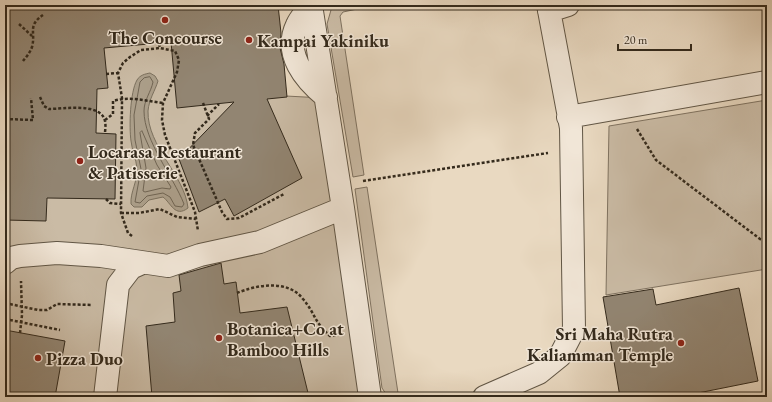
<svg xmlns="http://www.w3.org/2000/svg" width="772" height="402" font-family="'EB Garamond',serif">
	<rect width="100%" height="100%" fill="#e9d9c1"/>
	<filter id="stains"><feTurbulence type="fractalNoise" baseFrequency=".005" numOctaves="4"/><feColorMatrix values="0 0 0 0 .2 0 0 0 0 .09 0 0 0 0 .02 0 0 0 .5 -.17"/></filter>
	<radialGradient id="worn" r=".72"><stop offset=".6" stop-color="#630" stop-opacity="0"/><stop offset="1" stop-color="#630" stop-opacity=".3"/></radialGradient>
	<path fill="#cabba5" stroke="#7f7260" d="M5 5H277L286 96 323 98 367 397H5Z
		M336 5H361L362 8 343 12 340 16 364 175 353 177 327 24 331 10Z
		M767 100V269L606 295 609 126Z
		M367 187 398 393H420L419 397H388L382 388 355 189Z"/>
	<path fill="#ab9e89" stroke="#7b705d" d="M150 73 155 76 158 81C155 91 149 99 148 111 147 146 185 176 188 208 175 218 171 203 163 197L149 200 142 207H134L131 204C130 192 138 181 137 168 136 159 132 150 131 141 129 127 130 92 137 80 140 75 145 74 150 73Z"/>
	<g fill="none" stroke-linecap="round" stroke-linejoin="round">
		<path stroke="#706452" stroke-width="1" d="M150 77 153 82C151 92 144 100 144 111 144 141 173 176 184 204L182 207 175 206 170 197 163 193 147 196 140 203 135 202 141 169 135 140 134 115 140 82 144 78Z
			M142 131 157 165 171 187 170 189 162 188 145 192 143 191 146 168 140 133Z"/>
	</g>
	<path fill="#928572" stroke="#342a1c" d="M5 5H278L281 33 280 48 284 64 287 97 267 99 302 178 234 216 225 199 199 212 179 159 234 102 177 108 171 42 104 48 108 88 97 89 96 133 116 134 115 199 47 198 46 221 5 220Z
		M221 263 224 284 236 282 240 313 287 307 309 397H152L146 326 175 322 173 293 181 291 179 275Z
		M739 288 758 381 678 397H620L603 297 653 289 656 305Z
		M5 330 65 341 55 397H5Z"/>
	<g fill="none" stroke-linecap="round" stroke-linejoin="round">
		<g stroke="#615645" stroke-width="24">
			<path id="minor" d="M311 5 343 208 370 397
				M311 5C307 11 300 18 297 25 283 54 305 80 326 97
				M549 11 568 5
				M568 117 767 82
				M5 263 11 258 20 256 57 253 101 256 168 266 200 255 260 242 343 208
				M105 397 118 285 131 268 142 263
				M484 397 539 373 560 356 574 329 571 128 548 5"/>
		</g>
		<path stroke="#342a1c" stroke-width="2.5" stroke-dasharray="3 2" stroke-linecap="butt" d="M19 24 32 36
			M159 44 160 48 175 51 179 60 177 72 163 103 162 120 165 135 195 212 198 231
			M23 61C26 57 30 53 32 47 36 32 27 26 43 15
			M106 74 118 73
			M40 97 44 106 49 109C63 109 101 102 105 121 106 125 105 130 105 134
			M203 103 209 119 195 133 193 145 222 212 227 219 239 218 284 194
			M207 116 219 104
			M5 119 33 120 31 98
			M105 120 113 114V101C130 96 146 101 163 103
			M637 129 656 160 760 239 767 240
			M363 181 548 153
			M106 199 110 203 121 204
			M121 213H139L160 209 177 217 196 219
			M132 236 128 233 121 213 122 98 118 73 123 63 130 57 141 50 160 48
			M237 293C256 285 288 279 303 299 315 313 314 322 330 336L338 335
			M5 303 38 310H47L57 304 92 305
			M5 319 60 330
			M20 333 22 315 21 281"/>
		<use href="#minor" stroke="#f1e6d7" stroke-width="22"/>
	</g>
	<g fill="#8f2418" stroke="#f1e6d7" stroke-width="1.5">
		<circle cx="165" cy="20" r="4"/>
		<circle cx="249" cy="40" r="4"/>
		<circle cx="80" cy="161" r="4"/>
		<circle cx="219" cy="338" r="4"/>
		<circle cx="681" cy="343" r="4"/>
		<circle cx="38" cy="358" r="4"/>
	</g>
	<g text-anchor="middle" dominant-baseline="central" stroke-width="3" stroke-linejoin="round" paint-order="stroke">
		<g font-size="18" font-weight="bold" fill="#342a1c" stroke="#f1e6d7" text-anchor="start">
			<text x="165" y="37" text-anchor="middle">The Concourse</text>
			<text x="257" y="40">Kampai Yakiniku</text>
			<text x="88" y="151">Locarasa Restaurant<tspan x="88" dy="21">&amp; Patisserie</tspan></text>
			<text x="227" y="328">Botanica+Co at<tspan x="227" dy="21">Bamboo Hills</tspan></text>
			<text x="673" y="333" text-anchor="end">Sri Maha Rutra<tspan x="673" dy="21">Kaliamman Temple</tspan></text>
			<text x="46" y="358">Pizza Duo</text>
		</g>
	</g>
	<rect width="772" height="402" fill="none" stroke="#e9d9c1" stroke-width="20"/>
	<rect x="6" y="6" width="760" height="390" fill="none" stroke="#342a1c" stroke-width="2"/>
	<rect x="10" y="10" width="752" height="382" fill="none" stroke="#342a1c"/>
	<path d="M618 44v6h73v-6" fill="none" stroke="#342a1c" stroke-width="2"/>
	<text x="624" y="44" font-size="12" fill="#342a1c" stroke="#f1e6d7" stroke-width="3" paint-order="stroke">20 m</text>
	<rect width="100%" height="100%" filter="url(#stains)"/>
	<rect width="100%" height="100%" fill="url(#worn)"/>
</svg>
